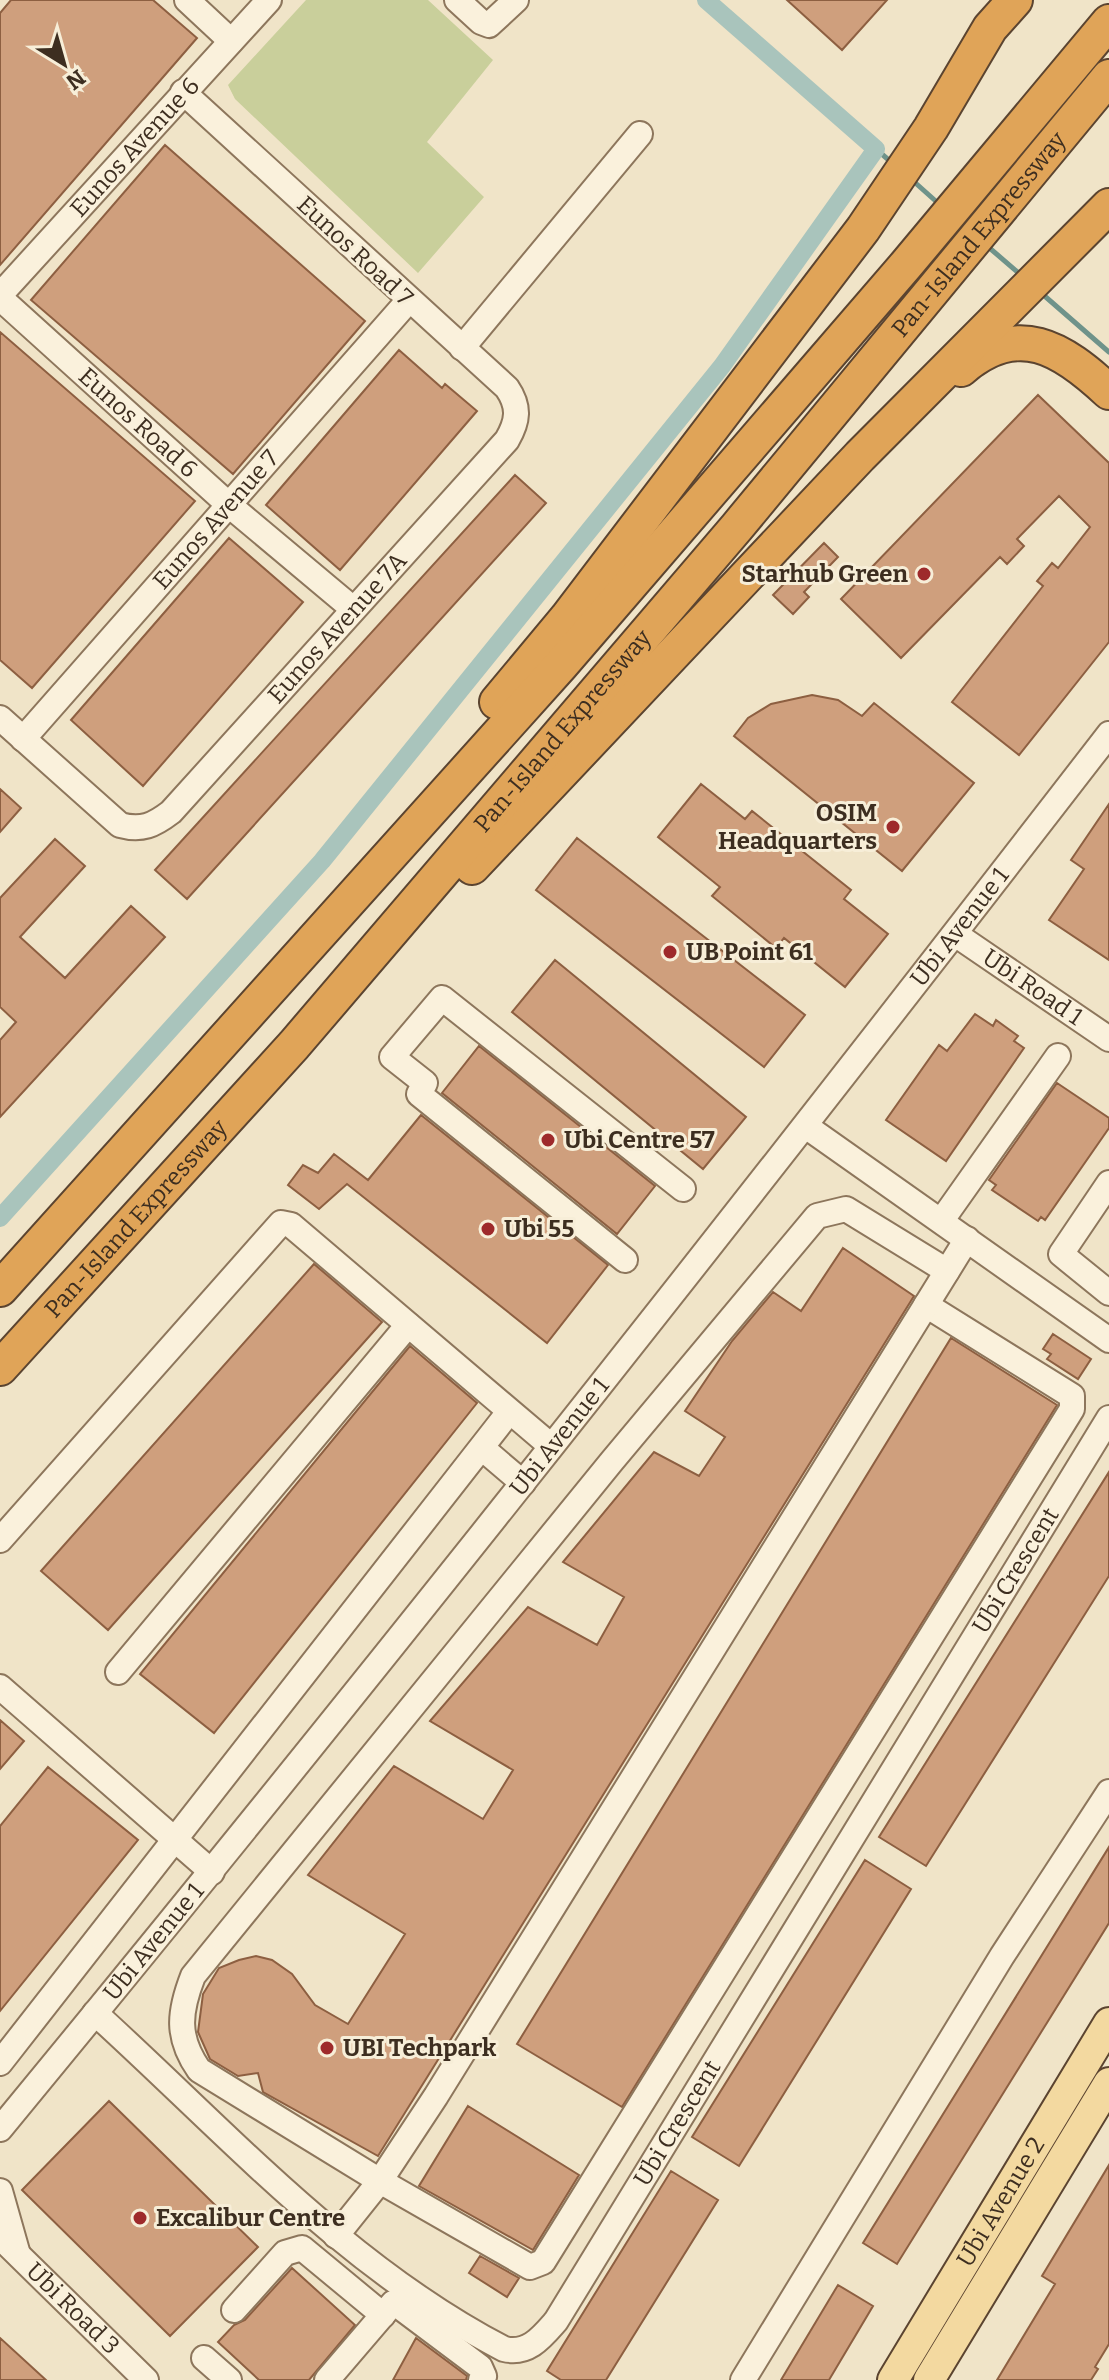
<svg xmlns="http://www.w3.org/2000/svg" width="1109" height="2380" font-family="Bitter,serif">
	<rect width="100%" height="100%" fill="#f0e4c8"/>
	<path fill="#c9cf9b" d="M306 0H428L493 60 427 142 484 197 418 273 235 99 228 85Z"/>
	<g fill="none" stroke-linecap="round" stroke-linejoin="round">
		<path stroke="#6f938a" stroke-width="5" d="M876 149 891 162
			M911 179 939 204
			M986 245 1021 275
			M1040 292 1109 352"/>
		<path stroke="#a9c4bc" stroke-width="18" d="M0 1218 322 861 722 366 876 149 706 0"/>
	</g>
	<path fill="#cf9f7d" stroke="#8d5f41" stroke-width="2" d="M11 0H153L197 38 0 265V13Z
		M787 0H887L842 50Z
		M165 145 365 321 233 474 31 300Z
		M0 332 195 501 32 688 0 660Z
		M399 350 442 388 445 384 477 411 340 570 266 505Z
		M1038 395 1109 463V642L1019 755 952 702 1043 586 1037 581 1052 563 1058 568 1090 527 1059 496 1017 539 1024 546 1007 564 1000 557 901 658 841 599Z
		M515 475 546 503 187 899 155 870Z
		M229 538 303 602 143 786 71 720Z
		M824 543 838 557 804 592 809 597 793 614 773 595Z
		M812 695 838 700 862 716 874 703 974 783 902 871 734 736 748 718 771 704Z
		M701 784 745 819 752 811 851 890 844 899 888 934 845 987 784 938 776 948 712 896 720 887 658 837Z
		M0 789 21 808 0 832Z
		M1109 804V960L1049 920 1084 869 1071 860Z
		M577 838 805 1015 764 1067 536 890Z
		M55 839 85 866 20 937 65 978 131 906 165 937 0 1117V1040L16 1022 0 1007V898Z
		M555 960 746 1117 703 1169 512 1012Z
		M975 1014 993 1026 996 1020 1018 1036 1014 1041 1024 1048 946 1161 886 1120 939 1045 947 1051Z
		M479 1046 655 1186 617 1234 442 1093Z
		M1057 1083 1109 1118V1128L1045 1220 1041 1217 1038 1221 992 1190 996 1185 989 1180Z
		M421 1115 608 1265 547 1343 347 1184 319 1209 288 1185 303 1165 318 1173 334 1154 368 1180Z
		M843 1248 914 1296 378 2156 263 2092 258 2073 238 2076 210 2059 198 2032 203 1994 219 1968 239 1960 256 1956 272 1960 292 1974 315 2005 348 2024 405 1934 308 1875 394 1766 483 1819 513 1770 430 1721 528 1607 597 1645 624 1597 563 1562 654 1452 699 1476 725 1437 685 1411 732 1341 773 1292 801 1311Z
		M314 1264 382 1322 108 1630 41 1571Z
		M1053 1334 1091 1359 1078 1379 1047 1359 1051 1354 1043 1349Z
		M951 1338 1057 1405 622 2107 517 2044Z
		M410 1346 477 1403 214 1733 140 1674Z
		M1109 1472V1576L926 1866 879 1837Z
		M0 1720 24 1741 0 1769Z
		M48 1767 138 1840 0 2011V1826Z
		M1109 1847V1923L897 2264 863 2243Z
		M865 1860 911 1889 739 2166 692 2137Z
		M109 2101 258 2247 170 2336 22 2190Z
		M468 2106 579 2175 533 2250 419 2186Z
		M1109 2165V2344L1095 2367 1098 2369 1091 2380H997L1055 2284 1042 2276Z
		M671 2171 718 2200 606 2380H561L547 2371Z
		M480 2256 519 2278 507 2297 469 2273Z
		M292 2268 355 2325 309 2380H259L218 2342 234 2325 245 2320Z
		M838 2285 873 2306 829 2380H781Z
		M0 2338 46 2380H0Z
		M416 2338 467 2376 466 2380H393Z"/>
	<g fill="none" stroke-linecap="round" stroke-linejoin="round">
		<g stroke="#8d765c" stroke-width="28">
			<g id="minor">
				<path d="M187 0 231 41"/>
				<path d="M457 0 481 22 489 25 516 0"/>
				<path id="s1" d="M0 295 269 0"/>
				<path id="s2" d="M0 298 229 505 352 608"/>
				<path d="M462 348 640 134"/>
				<path id="s3" d="M0 718 120 825C142 831 154 825 171 812L507 440C518 421 520 407 507 388L183 92"/>
				<path id="s4" d="M23 739 409 300"/>
				<path id="s5" d="M955 934 1109 1039"/>
				<path d="M807 1127 1109 1340"/>
				<path d="M1109 1183 1061 1254 1109 1293"/>
				<path d="M942 1220 1058 1056"/>
				<path d="M625 1260 419 1094 425 1083 392 1057 442 998 683 1189"/>
				<path d="M926 1305 1072 1396V1409L543 2262 530 2267 380 2181 199 2070C176 2037 179 2012 193 1976L612 1461 817 1216 846 1209 947 1271"/>
				<path d="M482 1448 523 1483"/>
				<path d="M0 1540 281 1223 291 1225 551 1446"/>
				<path d="M118 1672 408 1325"/>
				<path d="M0 1687 212 1872"/>
				<path id="s6" d="M95 2013C226 2132 346 2267 504 2349 528 2355 542 2337 556 2321L1109 1418"/>
				<path d="M0 2063 509 1412"/>
				<path id="s7" d="M0 2129C378 1671 746 1204 1109 734"/>
				<path d="M0 2191 17 2251"/>
				<path d="M336 2236 380 2181 436 2096 967 1239"/>
				<path id="s8" d="M0 2237 146 2380"/>
				<path d="M234 2310 285 2253 302 2248 383 2315"/>
				<path d="M404 2310 480 2367 484 2376 481 2380"/>
				<path d="M204 2358 229 2380"/>
				<path d="M327 2380 393 2303"/>
				<path d="M743 2380 1002 1956 1109 1792"/>
			</g>
		</g>
		<g stroke="#5b4430" stroke-width="34">
			<g id="major">
				<path id="s9" d="M893 2380 1109 2023"/>
				<path d="M929 2380 1109 2083"/>
			</g>
		</g>
		<g stroke="#5b4430" stroke-width="38">
			<g id="highway">
				<path d="M961 369C1018 320 1062 348 1109 392"/>
				<path d="M497 702 567 618 863 229 931 128 990 28 1015 0"/>
				<path d="M472 867 860 456 1109 206"/>
				<path d="M0 1289 561 665 906 265 1109 22"/>
				<path id="s10" d="M0 1368 294 1045 737 527 1109 77"/>
			</g>
		</g>
		<use href="#minor" stroke="#faf1dc" stroke-width="24"/>
		<use href="#major" stroke="#f3d9a0" stroke-width="30"/>
		<use href="#highway" stroke="#e0a458" stroke-width="34"/>
	</g>
	<g fill="#9e2a2b" stroke="#f7eed8" stroke-width="3">
		<circle cx="924" cy="574" r="8"/>
		<circle cx="893" cy="827" r="8"/>
		<circle cx="670" cy="952" r="8"/>
		<circle cx="548" cy="1140" r="8"/>
		<circle cx="488" cy="1229" r="8"/>
		<circle cx="327" cy="2048" r="8"/>
		<circle cx="140" cy="2218" r="8"/>
	</g>
	<g text-anchor="middle" dominant-baseline="central" stroke-width="6" stroke-linejoin="round" paint-order="stroke">
		<g font-size="24" fill="#3d2e20" stroke="#f7eed8">
			<text stroke="none"><textPath href="#s1" startOffset="200">Eunos Avenue 6</textPath></text>
			<text stroke="none"><textPath href="#s10" startOffset="1498">Pan-Island Expressway</textPath></text>
			<text transform="translate(355 251) rotate(43)">Eunos Road 7</text>
			<text stroke="none"><textPath href="#s2" startOffset="186">Eunos Road 6</textPath></text>
			<text stroke="none"><textPath href="#s4" startOffset="292">Eunos Avenue 7</textPath></text>
			<text stroke="none"><textPath href="#s3" startOffset="464">Eunos Avenue 7A</textPath></text>
			<text stroke="none"><textPath href="#s10" startOffset="850">Pan-Island Expressway</textPath></text>
			<text stroke="none"><textPath href="#s7" startOffset="1538">Ubi Avenue 1</textPath></text>
			<text stroke="none"><textPath href="#s5" startOffset="94">Ubi Road 1</textPath></text>
			<text stroke="none"><textPath href="#s10" startOffset="202">Pan-Island Expressway</textPath></text>
			<text stroke="none"><textPath href="#s7" startOffset="890">Ubi Avenue 1</textPath></text>
			<text stroke="none"><textPath href="#s6" startOffset="1474">Ubi Crescent</textPath></text>
			<text stroke="none"><textPath href="#s7" startOffset="242">Ubi Avenue 1</textPath></text>
			<text stroke="none"><textPath href="#s6" startOffset="826">Ubi Crescent</textPath></text>
			<text stroke="none"><textPath href="#s9" startOffset="208">Ubi Avenue 2</textPath></text>
			<text stroke="none"><textPath href="#s8" startOffset="102">Ubi Road 3</textPath></text>
		</g>
		<g font-size="24" font-weight="bold" fill="#3d2e20" stroke="#f7eed8" text-anchor="start">
			<text x="908" y="574" text-anchor="end">Starhub Green</text>
			<text x="877" y="813" text-anchor="end">OSIM<tspan x="877" dy="28">Headquarters</tspan></text>
			<text x="686" y="952">UB Point 61</text>
			<text x="564" y="1140">Ubi Centre 57</text>
			<text x="504" y="1229">Ubi 55</text>
			<text x="343" y="2048">UBI Techpark</text>
			<text x="156" y="2218">Excalibur Centre</text>
		</g>
	</g>
	<g transform="translate(64 64) rotate(143)" stroke="#f7eed8" stroke-width="6" paint-order="stroke">
	<path d="M0-6L14 30L0 20L-14 30Z" fill="#3d2e20"/>
	<text y="-12" font-size="22" font-weight="bold" text-anchor="middle" fill="#3d2e20">N</text>
	</g>
</svg>
